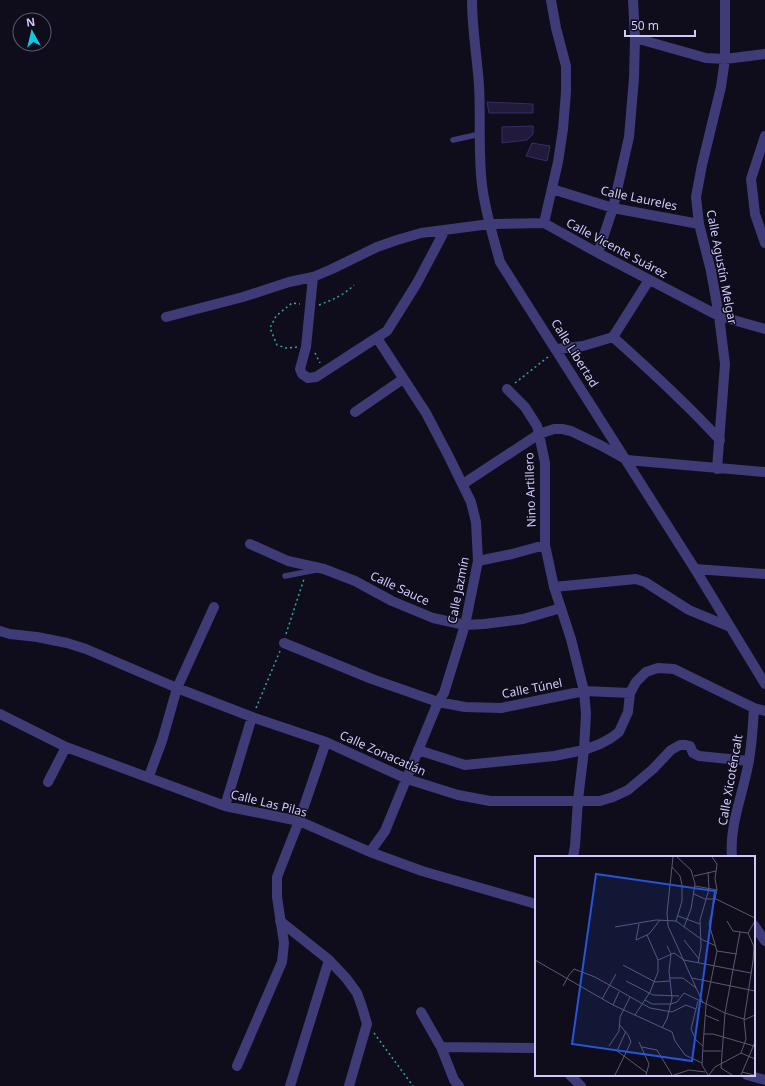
<svg xmlns="http://www.w3.org/2000/svg" width="765" height="1086" font-family="'Noto Sans',sans-serif">
	<rect width="100%" height="100%" fill="#0f0c1b"/>
	<path fill="#211a3a" stroke="#392d64" d="M487 102 533 104V113H489Z
		M533 126V134L527 140 502 143V127Z
		M532 143 550 146 547 161 526 156Z"/>
	<g fill="none" stroke-linecap="round" stroke-linejoin="round">
		<path stroke="#35a49f" stroke-width="1.5" stroke-dasharray="2 3" stroke-linecap="butt" d="M319 305C332 300 344 295 354 285
			M297 347 286 348 277 345 270 328 276 316 292 303 300 304
			M315 353 320 363
			M515 383 548 357
			M286 634 304 579
			M256 708 280 651
			M374 1033 413 1086"/>
		<path stroke="#3e3b76" stroke-width="5.5" d="M453 140 480 134
			M285 576 316 570"/>
		<path stroke="#3e3b76" stroke-width="10" d="M472 0C472 29 477 56 479 85 481 118 478 152 482 185 485 211 493 236 500 262L695 569 765 684
			M635 38 706 58 725 59 765 54
			M765 136 751 179 755 214 765 243
			M552 189 613 208 699 224
			M544 223 558 162 563 129 566 92V66L556 28 551 0
			M598 253 613 208 629 137 634 78 635 38 633 0
			M313 277 306 347 300 369 302 374 308 378 316 377 387 331 417 283 445 230
			M166 317 243 297 289 282 313 277 332 269 377 247 397 240 421 233 490 224 544 223 598 253 719 316 765 329
			M613 337C651 371 686 403 720 440
			M613 337 649 280
			M557 349 583 346 613 337
			M507 389 525 407 537 426 539 434 545 463V545L554 587 571 639 584 691 586 714 584 750 578 800 575 846 573 857
			M355 412 403 379
			M717 469 725 364 719 316 711 271 699 224 696 197 702 165 721 87 725 59V0
			M463 484 539 434 554 429H562L571 431 602 446 627 460 765 472
			M250 544 288 561 324 569 355 581 392 601 433 618 465 625 484 624 523 619 561 608
			M478 561 512 554 545 545
			M695 569 765 574
			M554 587 636 579 645 582 689 610 730 627
			M0 631 10 634 37 637 67 643 86 649 177 688 252 717 326 742 407 779 458 795 490 801H600L613 797 628 790 653 769 671 750 680 745H686L690 746 693 753 699 756 749 761
			M284 643 372 679 438 702 465 707 501 708 584 691 630 693
			M0 714 66 747 225 806 299 821 370 852 422 871 536 904
			M418 750 465 765 554 756 584 750 600 744 611 738 619 732 628 712 630 693 636 682 646 672 658 668 674 669 754 708 765 711
			M149 776 162 741 177 688 214 607
			M48 782 66 747
			M225 806 252 717
			M370 852 385 831 438 702 444 693 465 625 478 561 476 522 471 502 449 457 426 413 377 338
			M732 857C729 824 744 792 749 760 752 743 753 725 754 708
			M280 921 329 960 346 978 357 993 362 1007 367 1024 349 1086
			M754 925 765 941
			M421 1012 441 1047 454 1080 459 1086
			M441 1047 536 1048
			M237 1066 282 962 284 943 277 897V877L299 821 326 742
			M570 1075 581 1086
			M747 1075 765 1080
			M290 1086 329 960"/>
	</g>
	<g text-anchor="middle" dominant-baseline="central" stroke-width="3" stroke-linejoin="round" paint-order="stroke">
		<g font-size="12" fill="#d0cafb" stroke="#0f0c1b">
			<text transform="translate(639 198) rotate(12)">Calle Laureles</text>
			<text transform="translate(617 248) rotate(28)">Calle Vicente Suárez</text>
			<text transform="translate(722 267) rotate(79)">Calle Agustín Melgar</text>
			<text transform="translate(575 353) rotate(58)">Calle Libertad</text>
			<text transform="translate(530 490) rotate(-92)">Nino Artillero</text>
			<text transform="translate(400 588) rotate(25)">Calle Sauce</text>
			<text transform="translate(458 590) rotate(-79)">Calle Jazmín</text>
			<text transform="translate(532 688) rotate(-11)">Calle Túnel</text>
			<text transform="translate(383 753) rotate(24)">Calle Zonacatlán</text>
			<text transform="translate(730 780) rotate(-80)">Calle Xicoténcalt</text>
			<text transform="translate(269 803) rotate(14)">Calle Las Pilas</text>
		</g>
	</g>
	<g transform="translate(535 856)">
		<rect width="220" height="220" fill="#0f0c1b"/>
		<path fill="none" stroke="#5c5875" stroke-width="1" d="M138 1 132 57 133 70 168 147M142 1 156 14 160 28 156 53 149 71M137 11 145 20 147 29V45L141 65M159 20 181 15M160 30 182 34M159 38 170 43H181L220 62M143 60 165 68M192 65 198 75 213 77M104 68 101 84 114 78 125 64M80 71 121 64 141 65 166 83 181 90M213 77 220 65M149 84 164 103M182 95 202 98M0 104 78 149 137 176M123 104 139 97 149 104 216 117M163 107 166 91 165 64 174 33 173 16M88 109 120 126 135 125M135 122H148L161 132M157 122 220 135M91 125 118 139 144 140M28 130 34 119 39 113 60 121 115 152 137 156 151 149 161 153M67 143 81 118M110 144 117 148H136L142 146 149 137 190 157 209 163M163 145 156 173 161 184 168 190M78 149 84 136M100 159 115 136 123 116V104L112 79M170 159 184 165M209 164 218 105 219 91 213 77M127 172 132 163 137 142 134 115 136 98 132 90M91 175 82 195 112 217M137 176 140 185 150 199 167 207M169 178H178L219 190M104 186 114 208 111 219M74 190 84 175 85 161 95 141M107 191 122 194 137 219M168 195H186M206 197 220 203M186 212 190 157 205 76M186 212 197 219M207 216 219 219M80 219 96 186 93 179 84 168M139 219 154 214 170 216M173 219 167 209 168 190 171 149 182 95 174 68 182 34 180 23 182 8 177 1M174 219 180 211 206 197 211 183 209 164 220 159M206 219 220 186"/>
		<path fill="#2654da" fill-opacity="0.15" stroke="#2654da" stroke-width="2" d="M61 18 180 35 157 205 37 188Z"/>
		<rect width="220" height="220" fill="none" stroke="#d0cafb" stroke-width="2"/>
	</g>
	<g transform="translate(32 32) rotate(352)"><circle r="19" fill="#0f0c1b" stroke="#5c5875"/>
	<path d="M0-3L7 15L0 10L-7 15Z" fill="#11c8e0"/>
	<text y="-6" font-size="11" font-weight="bold" text-anchor="middle" fill="#d0cafb">N</text>
	</g>
	<path d="M625 30v6h70v-6" fill="none" stroke="#d0cafb" stroke-width="2"/>
	<text x="631" y="30" font-size="12" fill="#d0cafb" stroke="#0f0c1b" stroke-width="3" paint-order="stroke">50 m</text>
</svg>
